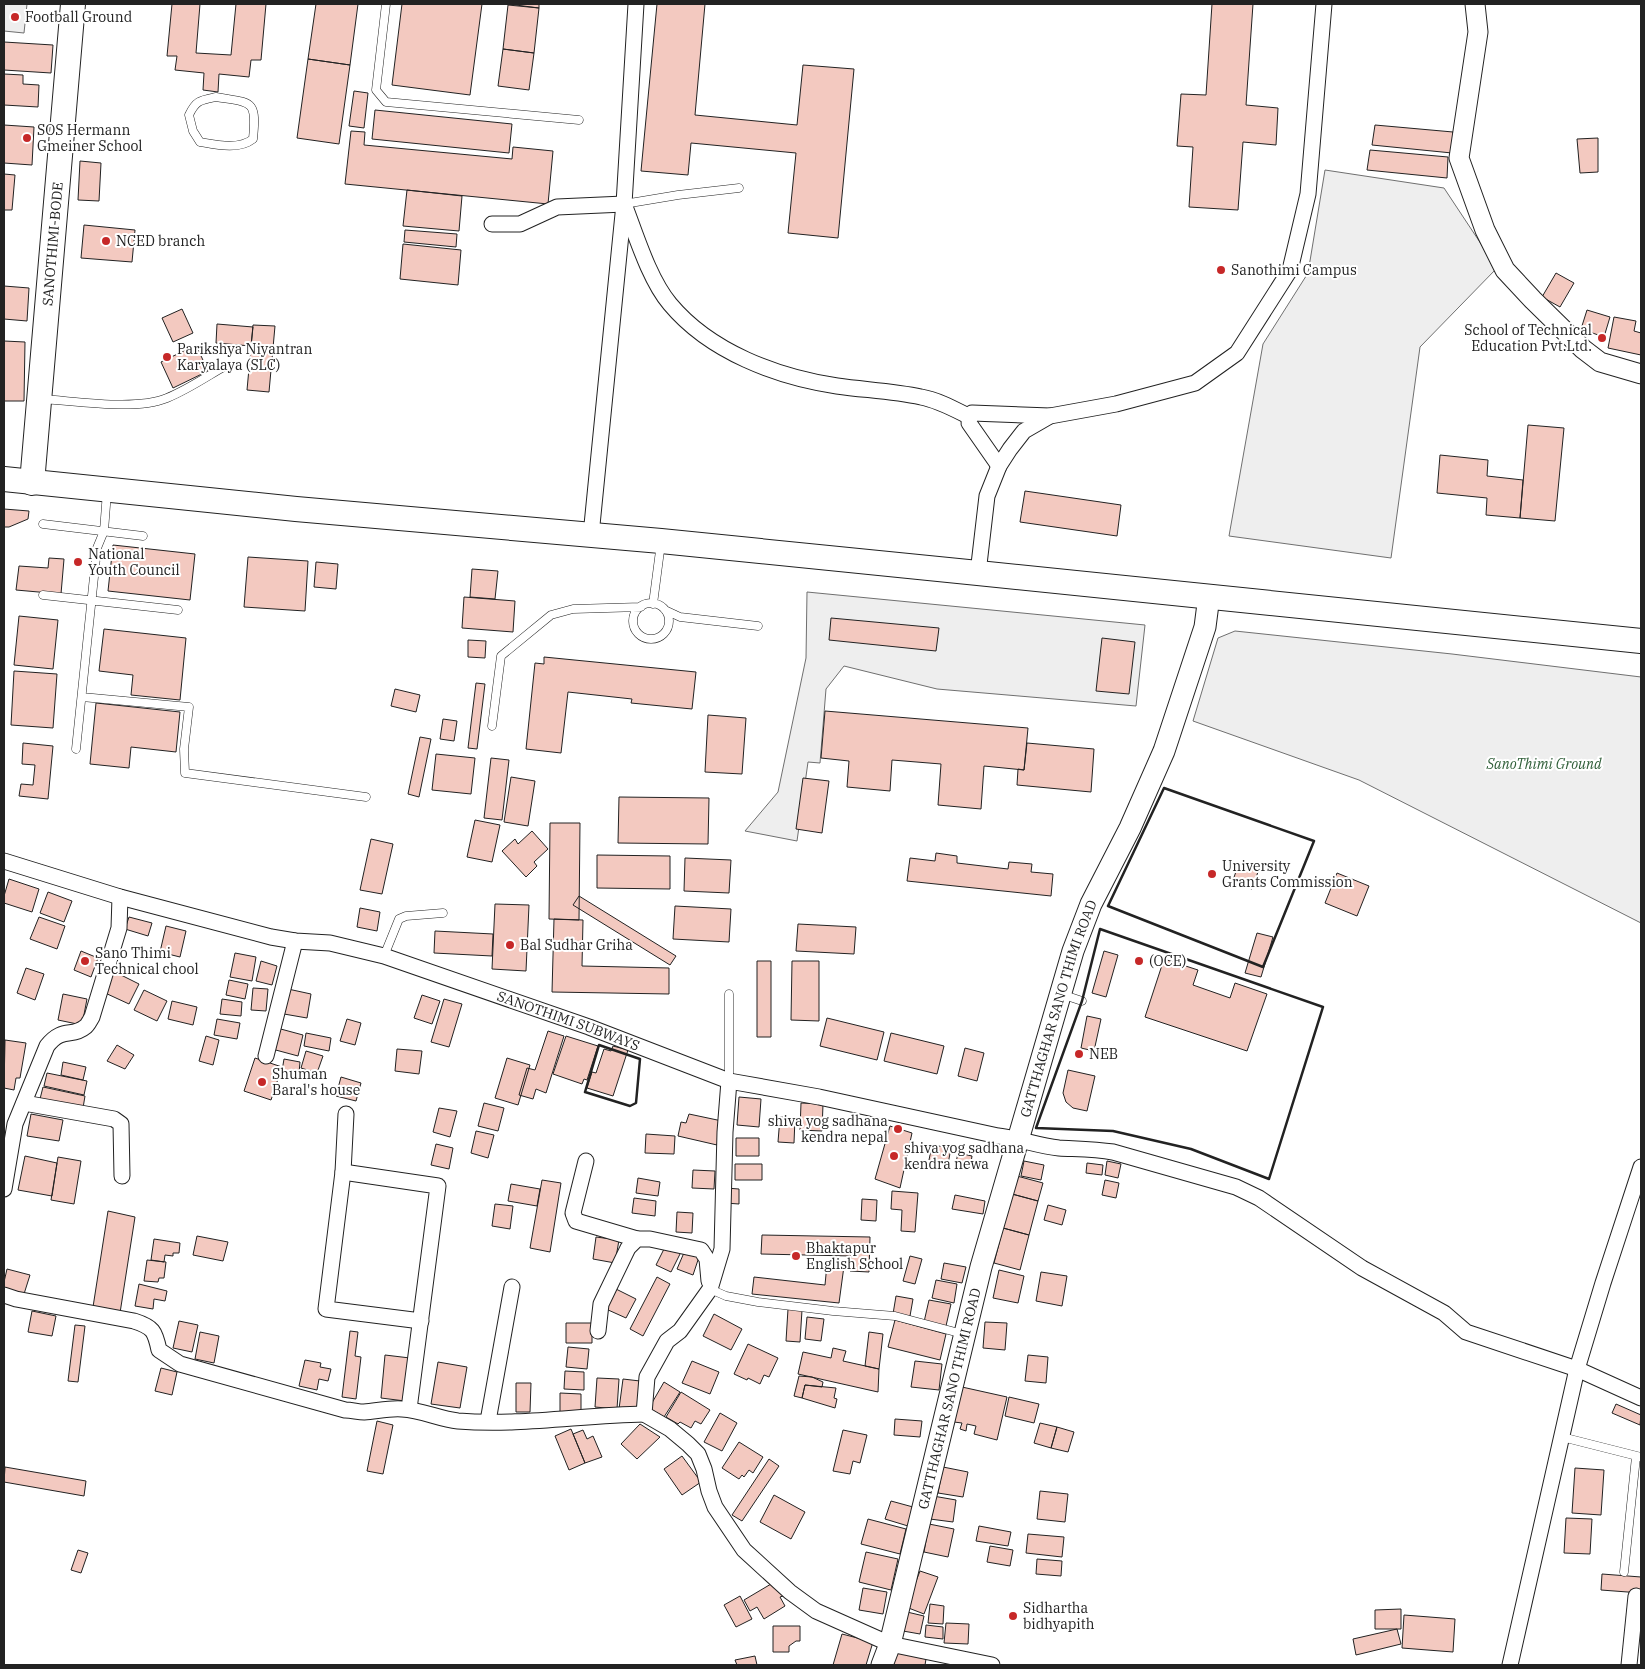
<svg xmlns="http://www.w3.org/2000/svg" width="1645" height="1669" font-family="'IBM Plex Serif',serif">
	<rect width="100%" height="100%" fill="#fff"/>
	<path fill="#eee" stroke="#6f6f6f" d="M4 4H27L24 33 4 31Z
		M1325 170 1444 188 1497 268 1420 347 1391 558 1229 536 1263 344 1308 273Z
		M807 592 1145 625 1136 706 937 689 844 666 826 689 820 763 808 762 797 841 745 831 778 792 806 658Z
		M1235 631 1452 654 1641 677V923L1359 780 1193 721 1218 638Z"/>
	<path fill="#f3c9c0" stroke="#222" d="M172 4H200L196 53 231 55 236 4H266L261 60H251L249 77 219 74 218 92 203 90 204 73 175 70 177 56H167Z
		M316 4H358L350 65 308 59Z
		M402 4H482L470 95 392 85Z
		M508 4H539V8Z
		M657 4H705L695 115 797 125 803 65 854 69 838 238 788 233 796 153 691 143 688 175 641 171Z
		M1212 4H1253L1246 105 1278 108 1276 145 1243 142 1238 210 1189 207 1193 147 1177 146 1181 94 1206 95Z
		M508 5 539 8 534 53 503 49Z
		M4 42 53 45 51 73 4 70Z
		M503 49 534 53 529 90 498 86Z
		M308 59 350 65 339 144 297 138Z
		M4 74 23 75V84L39 85 38 107 4 105Z
		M354 91 368 93 364 128 349 126Z
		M375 110 512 124 509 153 372 139Z
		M4 125 34 127 32 165 4 163Z
		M1375 125 1453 132 1452 153 1372 145Z
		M351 131 365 132 364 145 512 159 513 147 553 151 548 204 345 184Z
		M1598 138V172L1580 173 1577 139Z
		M1370 150 1448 157 1447 178 1367 170Z
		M80 161 101 163 99 201 78 200Z
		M4 174 15 175 12 210H4Z
		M407 190 462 196 459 231 403 226Z
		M84 225 135 230 132 262 81 258Z
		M405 230 457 234 456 247 404 242Z
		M403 244 461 250 458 285 400 279Z
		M1556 273 1574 283 1560 307 1542 297Z
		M4 286 29 288 27 321 4 319Z
		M182 309 193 333 173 342 162 318Z
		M1587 310 1610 317 1604 337 1581 329Z
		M1614 317 1636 321 1634 331 1641 333V355L1608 348Z
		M217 324 253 327 251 346 216 343Z
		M253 325 275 326 269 392 247 390Z
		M4 341 25 342 24 401H4Z
		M196 345 208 371 173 388 161 362Z
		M1528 425 1564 428 1555 521 1520 518Z
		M1440 455 1488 460 1487 476 1523 480 1520 518 1486 515 1487 498 1437 493Z
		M1025 491 1121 505 1117 536 1020 522Z
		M4 509 29 511 28 519 9 527H4Z
		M113 545 195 554 190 600 108 591Z
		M248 557 308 561 305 611 244 607Z
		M49 558 64 559 61 594 16 590 19 566 48 568Z
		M316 562 338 564 336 589 314 587Z
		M472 569 498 571 495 599 470 597Z
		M464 597 515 601 513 632 462 628Z
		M19 616 58 620 53 669 14 665Z
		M831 618 939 628 936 651 829 640Z
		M104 629 186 638 180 700 131 695 133 675 99 671Z
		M1102 638 1135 642 1129 694 1096 691Z
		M468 640 486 641 485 658 468 657Z
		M544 657 696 672 692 709 631 703 632 699 568 692 561 753 526 749 535 663 544 664Z
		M14 671 57 674 53 728 11 725Z
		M476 683 485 684 477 749 468 748Z
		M395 689 420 695 416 712 391 706Z
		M96 703 180 712 176 752 131 747 129 768 90 764Z
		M825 711 1028 728 1024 770 984 766 981 809 938 805 941 764 892 760 890 791 847 787 849 761 821 758Z
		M708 715 746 718 742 774 705 772Z
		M443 719 457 721 454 741 440 739Z
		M420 737 431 739 419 797 408 794Z
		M23 743 53 746 48 799 19 796 21 784 33 785 35 765 22 764Z
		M1027 743 1094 749 1091 792 1017 785 1018 769 1024 770Z
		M436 754 475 758 471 794 432 790Z
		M491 758 509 760 502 820 484 818Z
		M511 777 535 781 528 826 504 822Z
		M803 778 829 781 822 833 796 829Z
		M619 797 709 798 708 844 618 843Z
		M475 820 500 825 492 862 467 857Z
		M550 823H580L579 920 549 919Z
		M532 831 548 849 534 862 537 866 526 877 502 851 515 839 518 844Z
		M371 839 393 844 382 894 360 890Z
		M936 853 957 856V863L1008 869 1009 862 1032 864 1031 872 1053 874 1051 896 907 881 910 858 935 861Z
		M597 855 670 856V889L597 888Z
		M685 858 731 860 729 893 684 891Z
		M1239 863 1259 869 1252 889 1232 883Z
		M1337 873 1369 886 1357 916 1325 903Z
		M9 879 39 889 32 912 4 903V896Z
		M48 892 72 901 64 922 40 913Z
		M579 896 676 956 670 965 573 905Z
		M495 904 529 905 526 971 492 969Z
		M675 906 731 909 729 942 673 939Z
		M360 908 380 912 377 931 357 927Z
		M39 917 65 926 57 949 30 939Z
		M129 917 152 923 148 936 125 929Z
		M554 919 583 920 582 966 669 968V994L552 992Z
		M798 924 856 927 854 954 796 951Z
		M166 926 186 931 180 957 160 952Z
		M435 931 493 934 492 956 434 953Z
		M1257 933 1273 937 1261 977 1245 973Z
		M81 951 98 958 91 977 74 970Z
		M1104 951 1118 955 1106 997 1092 993Z
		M235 953 256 957 252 981 230 977Z
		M1164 959 1198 970 1193 985 1230 998 1235 983 1267 994 1247 1051 1145 1017Z
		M261 961 277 966 272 985 256 981Z
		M757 961H771V1037H757Z
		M792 961H819V1021L791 1020Z
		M26 968 44 974 35 1000 17 993Z
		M113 971 139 984 129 1004 103 992Z
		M229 980 248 984 245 999 226 995Z
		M253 988 268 989 266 1011 251 1010Z
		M288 989 311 994 307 1018 284 1014Z
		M144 990 167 1001 157 1021 134 1010Z
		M63 994 87 999 82 1025 58 1020Z
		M422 995 440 1001 432 1024 414 1018Z
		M222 999 242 1002 241 1016 220 1014Z
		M444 999 462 1004 449 1047 431 1042Z
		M172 1001 197 1007 193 1025 168 1019Z
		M1087 1016 1101 1019 1094 1051 1081 1048Z
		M827 1018 884 1032 877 1060 820 1046Z
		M217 1019 240 1023 237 1039 214 1035Z
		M347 1019 361 1023 355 1045 340 1041Z
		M277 1028 303 1035 298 1056 272 1049Z
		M548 1031 564 1036 546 1093 536 1089 533 1099 519 1095 527 1068 535 1070Z
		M306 1033 331 1038 329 1051 304 1046Z
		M891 1033 944 1046 937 1074 884 1061Z
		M206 1036 219 1040 213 1065 199 1061Z
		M566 1036 598 1046 587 1080 584 1079 582 1084 553 1074Z
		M5 1040 26 1043 20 1078H16L14 1090 4 1088Z
		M117 1045 134 1055 125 1069 107 1061Z
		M613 1046 628 1050 613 1096 587 1088 592 1072 596 1073 604 1049 611 1051Z
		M965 1048 984 1053 977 1081 958 1076Z
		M397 1049 422 1051 419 1074 395 1071Z
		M306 1051 323 1056 317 1073 301 1068Z
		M255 1058 282 1067 271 1100 244 1091Z
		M507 1058 530 1065 518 1105 495 1098Z
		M284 1059 300 1062 299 1073 282 1071Z
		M63 1062 86 1067 83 1080 61 1075Z
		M1068 1070 1095 1076 1087 1111 1073 1108 1066 1102 1063 1093Z
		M47 1073 87 1081 84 1095 44 1086Z
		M341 1077 361 1083 356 1101 336 1096Z
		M43 1087 85 1096 83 1108 40 1099Z
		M739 1097 761 1099 759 1127 737 1125Z
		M484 1103 504 1108 498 1131 478 1126Z
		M801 1103 823 1104 822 1131 800 1130Z
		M439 1108 457 1111 450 1137 433 1132Z
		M31 1114 63 1120 59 1141 27 1136Z
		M689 1114 722 1121 717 1145 678 1136 681 1122 686 1123Z
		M780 1117 795 1118 794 1143 778 1142Z
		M890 1126 912 1133 900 1188 875 1179Z
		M476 1131 494 1135 488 1158 471 1153Z
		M646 1134 675 1136 674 1154 645 1153Z
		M736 1138H759V1156H736Z
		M436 1144 453 1148 449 1169 431 1165Z
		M932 1145 951 1148 948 1164 929 1160Z
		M958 1153 972 1156 970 1169 955 1167Z
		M25 1156 57 1163 52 1196 18 1190Z
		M58 1157 81 1161 74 1204 51 1200Z
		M1024 1161 1044 1165 1041 1180 1021 1176Z
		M1107 1161 1121 1164 1118 1178 1105 1175Z
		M1087 1163 1103 1165 1102 1175 1086 1173Z
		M735 1164H762V1180H735Z
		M693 1170 715 1171 714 1189 692 1188Z
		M1017 1176 1043 1183 1038 1201 1012 1194Z
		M638 1178 660 1182 658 1196 636 1193Z
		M542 1180 561 1183 550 1252 530 1248Z
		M1105 1180 1119 1183 1116 1198 1102 1195Z
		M511 1184 540 1189 537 1206 508 1201Z
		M726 1188 739 1189V1204L725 1203Z
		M892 1191 918 1193 915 1232 901 1231 902 1210 891 1209Z
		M1012 1194 1038 1201 1029 1235 1003 1228Z
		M955 1195 985 1201 983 1214 952 1209Z
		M634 1198 656 1201 655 1216 632 1213Z
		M862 1199 877 1200 876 1221 861 1220Z
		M495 1204 513 1206 510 1229 492 1226Z
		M1048 1205 1066 1210 1062 1225 1044 1220Z
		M108 1211 135 1217 120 1313 93 1307Z
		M677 1212 693 1213 692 1233 676 1232Z
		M1003 1228 1029 1235 1020 1270 994 1263Z
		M762 1235 870 1237 869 1272 850 1271 851 1256 761 1254Z
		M197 1236 228 1242 223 1261 193 1255Z
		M596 1237 619 1240 615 1263 593 1259Z
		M154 1239 180 1243 179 1253H173V1256L165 1255 164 1262 151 1260Z
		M666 1245 681 1252 671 1272 656 1265Z
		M686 1248 700 1254 693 1275 677 1269Z
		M910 1256 922 1259 915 1284 903 1281Z
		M147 1260 166 1262 164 1278H159L158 1282 144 1281Z
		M944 1263 966 1267 962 1283 941 1279Z
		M827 1264 844 1266 839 1303 752 1294 754 1277 825 1285Z
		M7 1269 30 1275 24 1294 4 1289V1282Z
		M999 1270 1024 1276 1018 1303 993 1298Z
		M1041 1272 1067 1276 1062 1306 1036 1301Z
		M657 1277 670 1284 643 1336 630 1329Z
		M936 1280 957 1284 954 1303 932 1298Z
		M139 1284 167 1291 165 1301 154 1299 153 1309 135 1306Z
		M616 1289 636 1299 626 1318 606 1309Z
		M896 1296 913 1299 910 1316 893 1314Z
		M929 1300 951 1304 946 1326 924 1322Z
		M788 1309 802 1310 800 1342 786 1341Z
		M32 1311 56 1316 52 1336 28 1332Z
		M714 1314 742 1329 731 1350 703 1336Z
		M807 1317 824 1319 821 1341 805 1339Z
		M895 1320 946 1334 940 1360 888 1347Z
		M179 1321 198 1325 192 1352 173 1348Z
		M985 1322 1007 1323 1005 1350 983 1348Z
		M566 1323H592V1343H566Z
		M75 1325 85 1326 78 1382 68 1381Z
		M350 1331 358 1332 355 1356 361 1357 356 1399 342 1397Z
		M200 1332 219 1336 214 1363 195 1359Z
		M869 1332 883 1334 879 1369 865 1366Z
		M748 1344 778 1358 769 1377 764 1375 760 1384 748 1378 747 1380 734 1374Z
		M568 1347 589 1349 587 1369 566 1367Z
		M833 1348 846 1351 843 1361 879 1369 878 1392 798 1374 803 1352 831 1358Z
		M385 1355 410 1358 405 1401 381 1398Z
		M1028 1355 1048 1357 1046 1383 1025 1381Z
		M305 1360 321 1363 320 1367 331 1369 328 1381 319 1379 317 1390 299 1386Z
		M692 1361 719 1372 710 1394 682 1383Z
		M915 1361 942 1364 939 1390 911 1387Z
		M438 1362 467 1367 460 1408 431 1404Z
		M161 1368 177 1372 172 1395 155 1391Z
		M565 1371 584 1372V1390L564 1389Z
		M799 1376 812 1377 823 1382 822 1387 805 1385 802 1398 794 1396Z
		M597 1378 619 1379 617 1409 595 1407Z
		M623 1379 640 1381 637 1411 619 1409Z
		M664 1382 680 1392 664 1417 649 1408Z
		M516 1383H531L530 1412H516Z
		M805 1385 836 1388 834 1398 837 1399 835 1408 802 1398Z
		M962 1387 1007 1397 997 1440 974 1434 976 1426 967 1424 966 1431 960 1429 962 1423 954 1422Z
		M681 1392 710 1410 701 1424 695 1421 691 1428 680 1422 678 1424 666 1417Z
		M560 1393 581 1394V1415H560Z
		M1009 1397 1039 1404 1034 1423 1005 1416Z
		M1616 1404 1641 1415 1640 1425 1612 1413Z
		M720 1413 737 1423 722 1451 704 1442Z
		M895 1419 922 1421 920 1437 894 1435Z
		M377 1421 393 1425 383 1474 367 1471Z
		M1040 1423 1057 1427 1051 1448 1034 1443Z
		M640 1424 660 1437 637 1459 621 1444Z
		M1057 1427 1074 1432 1068 1452 1051 1448Z
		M571 1429 585 1463 569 1470 555 1436Z
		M583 1430 587 1439 593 1436 602 1457 585 1463 573 1434Z
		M843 1430 867 1435 860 1463 853 1461 850 1474 833 1471Z
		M739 1442 763 1457 753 1473 749 1470 744 1477 742 1475 739 1479 722 1468Z
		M682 1456 701 1482 682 1495 664 1469Z
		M769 1459 779 1466 742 1521 732 1515Z
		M5 1467 86 1481 84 1496 4 1482Z
		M943 1467 968 1472 963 1497 938 1493Z
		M1575 1468 1604 1470 1601 1515 1572 1513Z
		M1040 1491 1068 1494 1065 1522 1037 1519Z
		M774 1495 805 1512 791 1539 760 1522Z
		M933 1496 956 1500 953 1522 930 1519Z
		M891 1501 913 1507 908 1526 885 1519Z
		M1566 1518 1592 1519 1590 1554 1564 1553Z
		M868 1519 906 1529 900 1554 861 1544Z
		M929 1524 954 1529 948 1557 924 1552Z
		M979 1526 1011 1532 1008 1546 976 1541Z
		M1028 1534 1064 1537 1062 1557 1026 1553Z
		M990 1546 1013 1550 1010 1566 987 1562Z
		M78 1550 88 1553 81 1573 71 1570Z
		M866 1552 898 1559 891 1590 859 1582Z
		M1037 1559 1062 1561 1061 1576 1036 1574Z
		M920 1571 938 1577 924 1614 906 1607Z
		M1602 1574 1641 1577V1593L1601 1590Z
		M771 1584 775 1589 778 1587 783 1596 780 1597 785 1606 764 1619 757 1607 750 1611 744 1600Z
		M863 1588 887 1592 883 1614 859 1610Z
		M740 1596 752 1619 736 1627 724 1605Z
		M930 1604 944 1606 943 1624 928 1623Z
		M1401 1609V1629H1375V1610Z
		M907 1612 924 1616 920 1634 903 1631Z
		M1404 1615 1455 1619 1453 1652 1402 1648Z
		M946 1623 969 1624 968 1644 944 1643Z
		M926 1625 943 1627V1639L925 1637Z
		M773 1626H800V1641H796L789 1646V1652H773Z
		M1397 1629 1401 1644 1356 1655 1353 1639Z
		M842 1634 873 1642 866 1665H833Z
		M896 1652 926 1659 925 1665H892Z
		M755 1656 757 1665H737L735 1660Z"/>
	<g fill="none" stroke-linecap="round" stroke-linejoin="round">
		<g stroke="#222" stroke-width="9">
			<path id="service" d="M386 4 376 90 386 102 579 120
				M216 97C252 103 257 99 253 139 239 150 217 145 200 142L193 131 189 115C196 100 201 100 216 97Z
				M624 204 678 195 739 188
				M41 399C76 401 136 411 167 398 187 390 206 377 225 366
				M43 524 143 536
				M43 595 178 610
				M633 621a18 18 0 1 1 36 0a18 18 0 1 1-36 0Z
				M653 604 661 543
				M665 610 680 617 758 626
				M82 697 189 707 184 749 185 773 366 797
				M492 726 501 656 551 615 573 609 641 607
				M76 749 97 548 104 531 107 492
				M384 956 399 919 406 916 443 913
				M729 994V1081
				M1061 994 1082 1001
				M710 1289 726 1296 758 1302 833 1311 895 1316 963 1334
				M1562 1437 1641 1457
				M1624 1572 1636 1457"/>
		</g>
		<g stroke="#222" stroke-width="17">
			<g id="minor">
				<path d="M492 224H520L557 207 624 204C636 235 649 279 670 304 710 352 777 377 837 386 865 390 893 391 921 397 938 400 954 409 970 417"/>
				<path d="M970 417 972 413 1050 416"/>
				<path d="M970 417 969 423 999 466"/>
				<path d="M591 535 624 204 636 4"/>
				<path d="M978 573 987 496 999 466 1010 449 1024 431 1050 416 1116 404 1195 383 1237 353 1290 270 1308 194 1324 4"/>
				<path id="s1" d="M4 861 120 897 271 937 295 941 330 943 384 956 589 1027 729 1081 819 1097 998 1136C1018 1138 1038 1146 1059 1148 1077 1149 1095 1149 1113 1152L1236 1187 1259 1198 1362 1268 1444 1313 1466 1332 1577 1369 1641 1398"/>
				<path d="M266 1056 295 941"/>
				<path d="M729 1081 725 1132 722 1249 710 1289 680 1331 667 1341 647 1377 644 1414 670 1429 688 1444 698 1454 704 1469 709 1491 715 1507 744 1550 790 1592 816 1611 890 1644 992 1665"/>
				<path d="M24 1103 114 1119 121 1124 122 1176"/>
				<path d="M346 1114 343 1172 326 1309 421 1321"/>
				<path d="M586 1161 573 1213 576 1221 637 1239"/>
				<path d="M343 1172 438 1186 409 1409"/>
				<path d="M4 1189 15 1124 47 1046C63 1026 72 1038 85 1027 88 1025 90 1020 92 1017L119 928 120 897"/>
				<path d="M4 1295 16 1299 134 1321C153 1327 155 1331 159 1350L180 1364 345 1410C352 1410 358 1412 364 1412 377 1411 390 1408 402 1409 422 1410 439 1419 458 1421 520 1426 582 1415 644 1414"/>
				<path d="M598 1331 601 1304 628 1248 637 1239H650L701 1250 707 1259 709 1281"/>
				<path d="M488 1421 512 1287"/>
				<path d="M1510 1665 1577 1369 1603 1283 1641 1167"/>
				<path d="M1629 1665 1636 1596"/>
			</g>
		</g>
		<g stroke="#222" stroke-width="21">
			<path id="tertiary" d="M1475 4 1478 32 1459 158 1485 230 1505 270 1533 300 1583 349 1600 362 1641 374"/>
		</g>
		<g stroke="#222" stroke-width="23">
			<g id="secondary">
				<path id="s2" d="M882 1665 890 1644 981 1267 1073 951 1091 904 1130 828 1164 751 1205 627 1209 596"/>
			</g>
		</g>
		<g stroke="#222" stroke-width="26">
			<g id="primary">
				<path d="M4 479 296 509 661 541 978 573 1641 641"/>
				<path id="s3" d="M32 483 73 4"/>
			</g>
		</g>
		<use href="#service" stroke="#fff" stroke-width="8"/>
		<use href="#minor" stroke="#fff" stroke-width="15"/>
		<use href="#tertiary" stroke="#fff" stroke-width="19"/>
		<use href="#secondary" stroke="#fff" stroke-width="21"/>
		<use href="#primary" stroke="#fff" stroke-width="24"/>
		<path stroke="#222" stroke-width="2.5" d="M1164 788 1314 841 1263 967 1108 906Z
			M1100 929 1323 1007 1269 1179 1191 1149 1113 1131 1036 1128 1082 1001Z
			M599 1045 640 1059 636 1103 630 1106 585 1092Z"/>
	</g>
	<g fill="#c62828" stroke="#fff" stroke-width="2">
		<circle cx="15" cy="17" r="5"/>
		<circle cx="27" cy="138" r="5"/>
		<circle cx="106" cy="241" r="5"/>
		<circle cx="1221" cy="270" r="5"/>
		<circle cx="1602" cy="338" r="5"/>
		<circle cx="167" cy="357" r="5"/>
		<circle cx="78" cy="562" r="5"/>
		<circle cx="1212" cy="874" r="5"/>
		<circle cx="510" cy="945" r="5"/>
		<circle cx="85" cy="961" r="5"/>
		<circle cx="1139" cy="961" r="5"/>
		<circle cx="1079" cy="1054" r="5"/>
		<circle cx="262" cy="1082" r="5"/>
		<circle cx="898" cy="1129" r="5"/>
		<circle cx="894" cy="1156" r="5"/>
		<circle cx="796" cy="1256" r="5"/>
		<circle cx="1013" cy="1616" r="5"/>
	</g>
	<g text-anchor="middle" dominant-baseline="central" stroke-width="4" stroke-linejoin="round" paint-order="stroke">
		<g font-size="14" fill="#222" stroke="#fff" text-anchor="start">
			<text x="25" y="17">Football Ground</text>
			<text x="37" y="130">SOS Hermann<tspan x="37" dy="16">Gmeiner School</tspan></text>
			<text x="116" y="241">NCED branch</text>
			<text x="1231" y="270">Sanothimi Campus</text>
			<text x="1592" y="330" text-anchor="end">School of Technical<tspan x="1592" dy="16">Education Pvt.Ltd.</tspan></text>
			<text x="177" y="349">Parikshya Niyantran<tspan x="177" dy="16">Karyalaya (SLC)</tspan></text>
			<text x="88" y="554">National<tspan x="88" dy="16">Youth Council</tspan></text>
			<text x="1222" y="866">University<tspan x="1222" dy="16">Grants Commission</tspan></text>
			<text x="520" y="945">Bal Sudhar Griha</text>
			<text x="95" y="953">Sano Thimi<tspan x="95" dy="16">Technical chool</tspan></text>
			<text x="1149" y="961">(OCE)</text>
			<text x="1089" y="1054">NEB</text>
			<text x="272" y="1074">Shuman<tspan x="272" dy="16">Baral's house</tspan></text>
			<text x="888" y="1121" text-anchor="end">shiva yog sadhana<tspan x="888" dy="16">kendra nepal</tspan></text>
			<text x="904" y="1148">shiva yog sadhana<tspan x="904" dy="16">kendra newa</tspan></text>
			<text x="806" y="1248">Bhaktapur<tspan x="806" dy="16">English School</tspan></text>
			<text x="1023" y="1608">Sidhartha<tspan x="1023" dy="16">bidhyapith</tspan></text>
		</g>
		<g font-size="14" fill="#222" stroke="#fff">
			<text stroke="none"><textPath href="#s3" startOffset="240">SANOTHIMI-BODE</textPath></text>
			<text stroke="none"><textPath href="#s2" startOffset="680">GATTHAGHAR SANO THIMI ROAD</textPath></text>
			<text stroke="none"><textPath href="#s1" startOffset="588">SANOTHIMI SUBWAYS</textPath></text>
			<text stroke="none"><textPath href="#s2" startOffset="275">GATTHAGHAR SANO THIMI ROAD</textPath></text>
		</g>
		<g font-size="14" font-style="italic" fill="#2f5e38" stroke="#fff">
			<text x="1544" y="764">SanoThimi Ground</text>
		</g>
	</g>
	<rect width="1645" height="1669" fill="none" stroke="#222222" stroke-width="10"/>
</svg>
